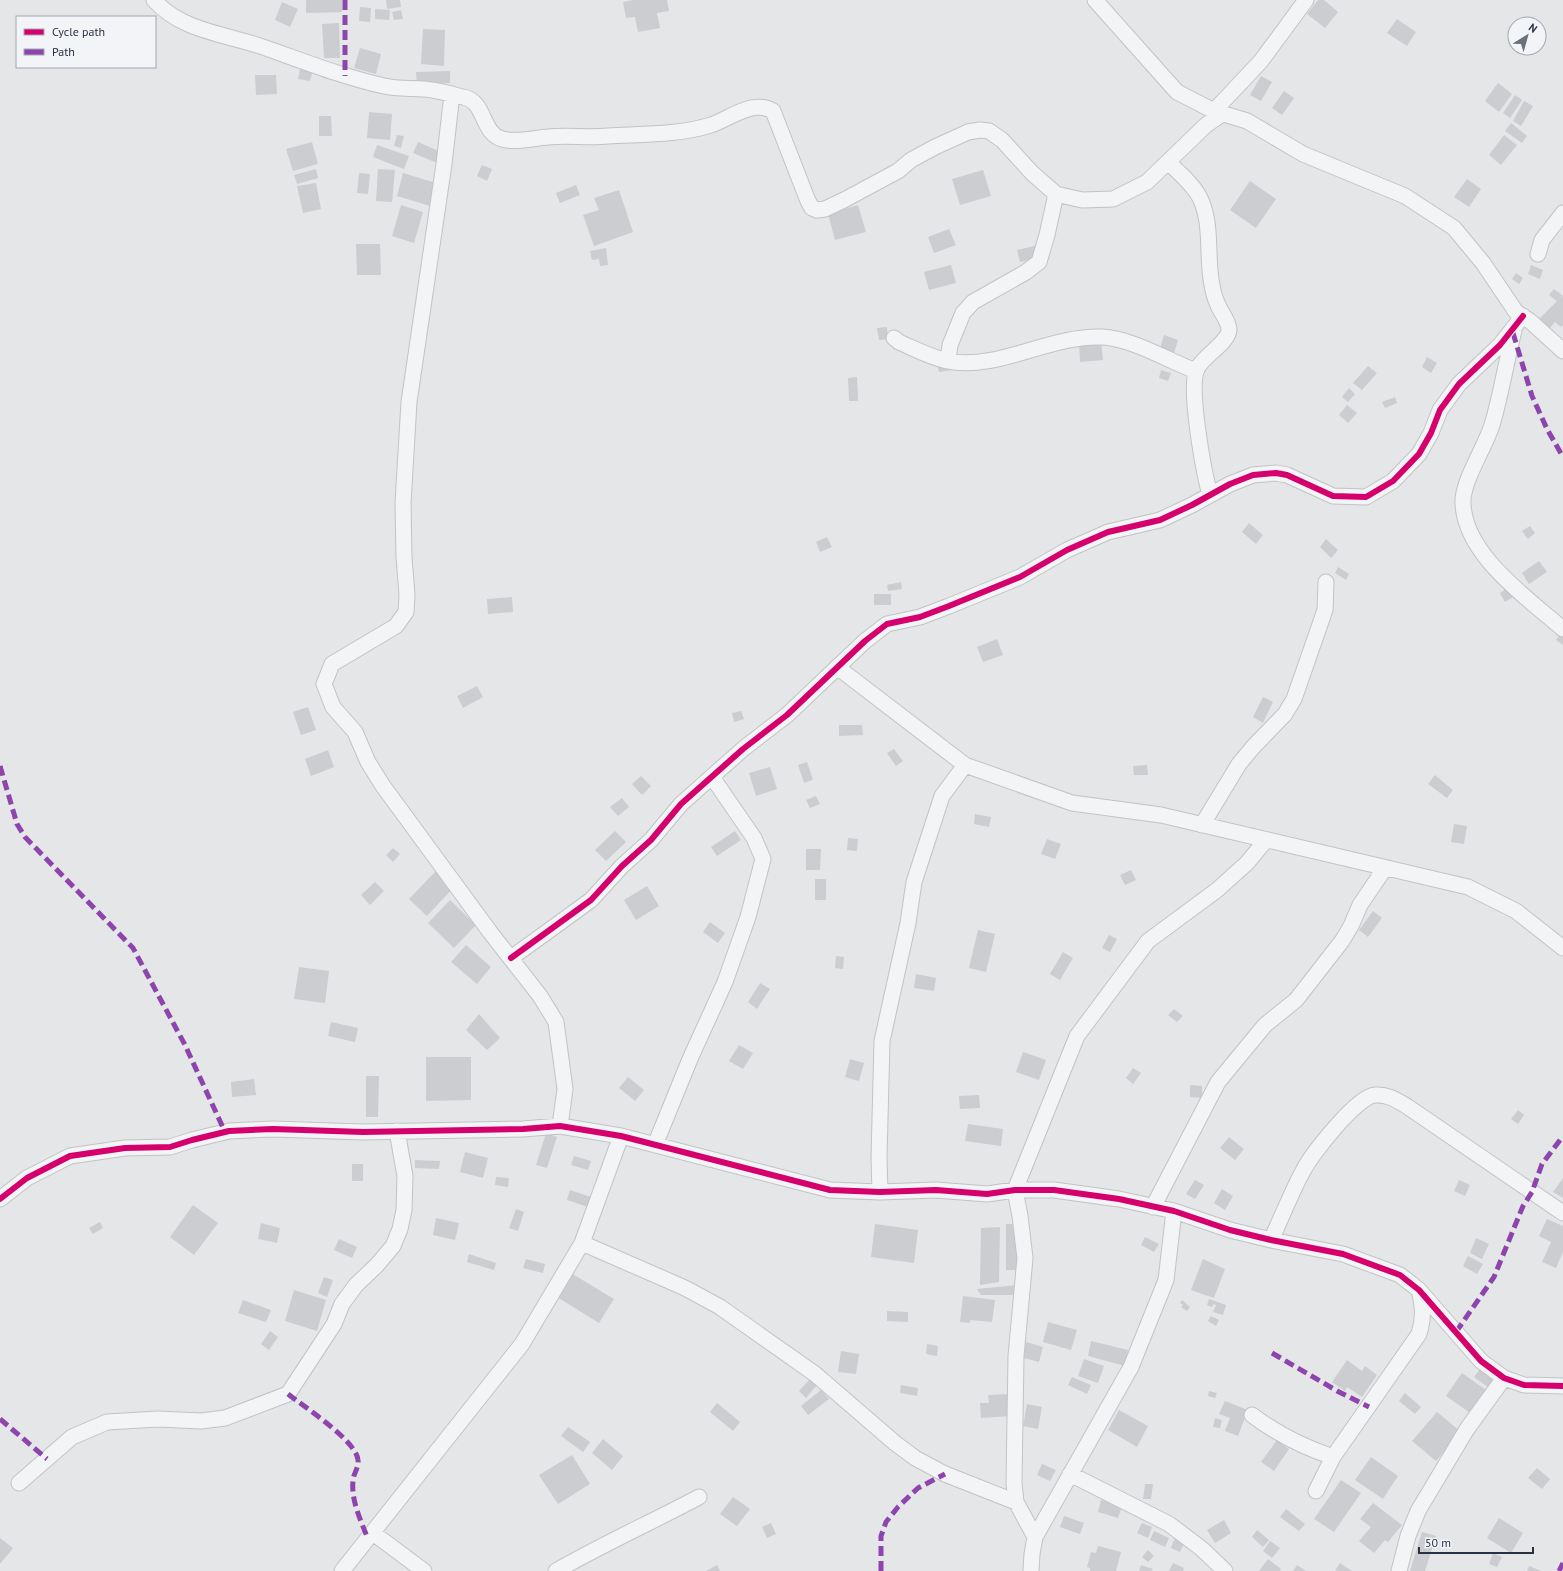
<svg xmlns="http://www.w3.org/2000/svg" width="1563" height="1571" font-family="'PT Sans',sans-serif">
	<rect width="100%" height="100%" fill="#e4e6e8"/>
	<path fill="#cbcdd0" d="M306 0H342V12L306 13Z
		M386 0H400L401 7 387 9Z
		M633 0H667L669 11 657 13 660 28 638 32 635 17 626 18 623 2Z
		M1318 0H1324L1338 12 1325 28 1307 14Z
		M282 2 298 9 290 27 275 20Z
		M360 7 371 8 370 22 359 21Z
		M375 9 390 10 389 20 375 19Z
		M401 10 403 19 394 20 392 12Z
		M1397 19 1416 32 1407 46 1387 33Z
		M339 23 340 58H324L322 24Z
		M423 29 445 30 444 66 421 64Z
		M360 48 381 54 376 74 354 68Z
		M301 64 314 67 310 81 298 79Z
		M450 71V83L417 84 416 72Z
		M255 75H276L277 94 256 95Z
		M1261 76 1272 82 1261 101 1250 95Z
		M1498 83 1512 94 1499 112 1485 101Z
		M1284 91 1294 98 1282 115 1272 108Z
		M1515 95 1522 100 1510 118 1503 113Z
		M1524 101 1533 106 1521 126 1513 121Z
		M369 112 392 114 390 140 367 138Z
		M319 116H331L332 136H319Z
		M1511 123 1527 136 1522 143 1505 131Z
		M397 135 404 136 401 148 394 146Z
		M1504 135 1517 145 1501 165 1489 155Z
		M312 142 318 164 293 171 286 149Z
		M418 142 441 152 437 163 413 153Z
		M377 145 409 156 404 169 373 157Z
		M482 165 492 169 487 181 477 176Z
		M316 169 318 178 297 184 294 175Z
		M378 169 395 170 392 202 376 201Z
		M983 170 991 196 960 205 952 179Z
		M359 173 370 174 368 194 357 193Z
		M403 173 436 183 430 206 397 196Z
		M1467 179 1481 189 1469 207 1454 197Z
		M1250 181 1276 199 1256 228 1230 210Z
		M316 183 321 209 303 213 297 186Z
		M576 185 580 195 560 203 556 193Z
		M619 190 633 232 594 246 583 215 599 210 594 198Z
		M401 205 423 212 414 243 392 236Z
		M858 205 866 232 835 240 828 214Z
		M949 229 956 245 934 253 928 237Z
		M356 244H380L381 275H357Z
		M1035 246 1038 258 1020 262 1017 250Z
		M606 248 608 265 600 266 599 259 592 260 590 251Z
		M951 265 956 283 929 290 924 272Z
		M1531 265 1543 270 1540 279 1528 274Z
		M1516 273 1523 278 1519 284 1512 279Z
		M1554 289 1562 295 1557 301 1549 295Z
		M1563 295V325L1561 327 1555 322 1549 329 1539 319Z
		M887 327 888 339 879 340 877 328Z
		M1164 335 1178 340 1174 353 1160 348Z
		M1101 341 1103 360 1080 362 1079 342Z
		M1427 357 1437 363 1431 373 1422 367Z
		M950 362 952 370 939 372 937 364Z
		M1368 366 1377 373 1362 390 1353 383Z
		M1161 370 1171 373 1168 381 1159 378Z
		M857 377 858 401H849L848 378Z
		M1349 388 1355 394 1348 402 1342 397Z
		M1395 397 1397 403 1385 408 1382 402Z
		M1347 405 1357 413 1348 423 1339 415Z
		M1249 523 1263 535 1256 544 1242 532Z
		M1530 526 1535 533 1528 539 1522 531Z
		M827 537 832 547 820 552 816 542Z
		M1326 539 1338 550 1331 558 1320 547Z
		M1539 561 1547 572 1529 584 1522 573Z
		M1338 567 1349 574 1346 580 1335 573Z
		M901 582 902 589 888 591 887 585Z
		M1510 586 1516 595 1505 602 1500 593Z
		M874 594H891V605H874Z
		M512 597 513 612 488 614 487 599Z
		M1563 631V645L1556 640Z
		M997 639 1003 655 983 662 977 647Z
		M477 686 483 697 463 708 457 696Z
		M1263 697 1273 702 1263 723 1253 717Z
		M308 707 316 730 301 735 293 712Z
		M741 711 744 719 734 722 732 713Z
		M839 725H862L863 735 839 736Z
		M894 749 903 761 896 766 887 753Z
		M328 750 334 767 311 776 305 759Z
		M807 762 813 780 804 783 798 765Z
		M1147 765 1148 775H1134L1133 766Z
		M770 767 777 789 756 796 749 773Z
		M1435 775 1453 790 1447 798 1428 784Z
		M641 776 651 786 642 795 632 784Z
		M816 796 820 804 810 808 806 800Z
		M622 798 629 807 618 816 610 807Z
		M975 814 991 817 989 827 974 824Z
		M1454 824 1467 826 1464 844 1451 842Z
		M615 831 626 842 606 861 595 850Z
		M735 831 741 840 717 856 711 847Z
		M848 838 858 839 857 851 847 850Z
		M1047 839 1061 844 1055 859 1041 854Z
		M393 848 400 854 393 862 386 855Z
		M806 849H821L820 870H806Z
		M1131 870 1136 880 1125 885 1120 875Z
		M436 871 454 887 427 916 409 899Z
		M815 879H826V900H815Z
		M375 882 384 891 370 905 361 895Z
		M647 886 659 906 636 920 624 900Z
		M450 900 476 925 454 948 428 923Z
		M1373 911 1382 918 1368 937 1359 930Z
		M710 922 725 933 718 943 703 932Z
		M978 930 995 934 986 972 969 968Z
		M1109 935 1117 939 1110 952 1102 948Z
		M466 945 491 967 477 984 451 962Z
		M1063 952 1073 958 1060 980 1050 974Z
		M836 956 844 957 843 969 835 968Z
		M299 967 329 971 325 1003 294 999Z
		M916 974 936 978 934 991 914 988Z
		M760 983 770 989 757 1009 748 1002Z
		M1174 1009 1183 1016 1177 1022 1168 1015Z
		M479 1014 500 1038 487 1050 466 1030Z
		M331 1022 358 1028 355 1042 328 1036Z
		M739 1045 753 1053 743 1069 729 1061Z
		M1023 1052 1046 1060 1039 1080 1016 1072Z
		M426 1057H471V1100L426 1101Z
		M850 1059 864 1063 859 1081 845 1077Z
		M1133 1068 1141 1073 1133 1084 1126 1078Z
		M366 1076H379L378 1117H366Z
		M628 1077 644 1090 635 1101 619 1088Z
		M254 1079 256 1095 232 1097 231 1082Z
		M1190 1085 1202 1086V1098L1190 1097Z
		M979 1095 980 1108 960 1109 959 1096Z
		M1518 1110 1524 1115 1518 1124 1511 1119Z
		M968 1124 1003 1129 1001 1146 965 1141Z
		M546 1133 557 1137 547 1168 536 1165Z
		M1229 1137 1244 1149 1235 1160 1220 1148Z
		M465 1152 488 1158 483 1178 460 1172Z
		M574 1156 591 1161 588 1170 571 1165Z
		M415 1160 440 1161 439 1169 415 1168Z
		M352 1164H363V1181H352Z
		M496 1177 509 1178 508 1187 495 1185Z
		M1563 1178V1198L1553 1192Z
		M1195 1180 1204 1185 1195 1199 1186 1194Z
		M1459 1180 1470 1185 1465 1196 1454 1191Z
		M1222 1189 1233 1196 1225 1210 1214 1203Z
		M570 1190 594 1198 591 1208 567 1200Z
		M193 1205 218 1223 194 1255 170 1237Z
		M516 1209 524 1212 518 1231 509 1228Z
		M436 1218 459 1223 455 1240 433 1235Z
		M1547 1219 1563 1226V1252L1556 1268 1542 1262 1551 1242 1539 1236Z
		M100 1222 103 1228 93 1234 89 1228Z
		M261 1223 280 1228 277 1243 258 1239Z
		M875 1224 918 1230 914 1263 871 1257Z
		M1006 1224H1018L1019 1270H1006Z
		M1000 1227 999 1282 980 1285 981 1228Z
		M1145 1237 1159 1244 1154 1252 1141 1245Z
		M1476 1238 1489 1244 1482 1259 1470 1253Z
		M339 1239 357 1247 352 1258 334 1250Z
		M469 1254 496 1263 494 1270 467 1262Z
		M1468 1256 1483 1264 1477 1274 1463 1266Z
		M526 1259 545 1264 543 1273 523 1268Z
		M1203 1259 1225 1269 1214 1298 1191 1290Z
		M571 1273 614 1299 599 1323 557 1297Z
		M324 1277 333 1280 327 1297 318 1293Z
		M1019 1285 1017 1295H981L977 1289Z
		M294 1290 326 1300 317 1331 285 1321Z
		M963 1296 995 1300 992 1322 970 1320V1323L960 1322Z
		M1209 1299 1226 1305 1223 1315 1213 1312 1216 1305 1214 1304 1212 1307 1207 1305Z
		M243 1300 271 1310 266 1322 238 1313Z
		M1182 1300 1190 1307 1187 1311 1181 1307 1183 1305 1180 1303Z
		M887 1311 908 1312V1322L887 1321Z
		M1211 1316 1219 1320 1216 1326 1208 1321Z
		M1048 1322 1077 1330 1071 1350 1043 1342Z
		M270 1331 278 1337 269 1350 261 1344Z
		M1091 1341 1128 1350 1125 1366 1088 1356Z
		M1026 1342 1043 1347 1039 1362 1021 1357Z
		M927 1344 938 1346 937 1356 926 1354Z
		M841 1351 859 1354 856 1374 838 1372Z
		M1084 1359 1104 1366 1098 1383 1078 1376Z
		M1347 1360 1362 1371 1365 1366 1377 1375 1362 1397 1347 1387 1345 1391 1332 1382Z
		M1480 1369 1495 1380 1489 1388 1474 1377Z
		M1462 1373 1489 1392 1473 1415 1446 1396Z
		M1072 1377 1091 1385 1087 1394 1068 1385Z
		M810 1379 817 1385 806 1398 799 1391Z
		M901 1385 918 1388 917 1396 900 1393Z
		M821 1390 829 1399 808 1415 801 1406Z
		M1209 1391 1217 1393 1215 1398 1208 1396Z
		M1405 1393 1421 1407 1415 1414 1399 1401Z
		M1009 1394 1011 1416 981 1418 980 1403H989L988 1395Z
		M1225 1401 1248 1410 1238 1436 1225 1431 1230 1418 1219 1414Z
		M717 1403 740 1422 733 1431 710 1412Z
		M1027 1404 1042 1407 1038 1429 1023 1426Z
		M1119 1410 1148 1426 1137 1447 1108 1430Z
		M1437 1412 1461 1432 1436 1461 1412 1441Z
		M1215 1418 1222 1420 1220 1428 1213 1427Z
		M568 1427 590 1442 583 1452 561 1436Z
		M603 1439 623 1456 612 1470 592 1453Z
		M1277 1440 1289 1449 1274 1471 1261 1462Z
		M572 1455 590 1484 558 1504 539 1475Z
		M1371 1457 1398 1476 1383 1499 1355 1480Z
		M1042 1464 1056 1470 1050 1481 1037 1475Z
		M1537 1468 1550 1479 1542 1489 1528 1478Z
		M1341 1480 1361 1493 1334 1532 1314 1519Z
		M1145 1484H1153L1151 1499H1143Z
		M733 1497 750 1509 737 1526 720 1514Z
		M1101 1500 1122 1506 1118 1518 1098 1512Z
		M1373 1503 1402 1525 1388 1542 1385 1540 1374 1553 1359 1541 1371 1527 1360 1519Z
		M1286 1509 1305 1524 1299 1531 1280 1517Z
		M1064 1516 1084 1523 1080 1534 1060 1527Z
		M1499 1518 1523 1533 1511 1553 1487 1538Z
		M1224 1520 1231 1533 1215 1543 1207 1530Z
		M771 1523 776 1534 767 1538 762 1527Z
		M1142 1523 1152 1527 1148 1538 1137 1533Z
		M1257 1530 1269 1540 1263 1547 1252 1537Z
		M1154 1531 1169 1538 1165 1547 1150 1540Z
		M1422 1532 1436 1536 1425 1571H1410Z
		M1176 1535 1186 1539 1180 1552 1171 1548Z
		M0 1538 13 1548 0 1564Z
		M1270 1541 1280 1548 1272 1558 1263 1551Z
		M1098 1546 1121 1552 1116 1571H1090V1568L1087 1567 1091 1552 1096 1553Z
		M1148 1550 1154 1556 1148 1562 1142 1557Z
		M1493 1553 1502 1557 1497 1567 1489 1564Z
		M1268 1559 1281 1569 1280 1571H1259Z
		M1173 1563 1184 1568 1183 1571H1169Z
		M1340 1563 1352 1571H1335Z
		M717 1565 720 1571H706Z
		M1141 1565 1153 1569 1152 1571H1139Z
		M1297 1565 1306 1571H1293Z
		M1529 1566 1541 1571H1527Z"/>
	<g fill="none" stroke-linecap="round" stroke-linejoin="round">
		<g stroke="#c1c3c6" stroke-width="17">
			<path id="minor" d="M154 0C181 31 226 34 263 47 303 61 343 77 384 86 396 89 411 88 424 89 437 90 450 94 463 97 486 101 481 133 502 139 516 143 534 138 548 137 568 135 588 138 608 136 642 134 679 135 711 125 731 118 753 99 773 111L808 201 812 208 817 210 825 209 844 200 898 171 911 160 935 147 968 132 980 130 989 131 1002 140 1032 173 1056 194 1082 200 1113 199 1147 182 1206 125 1222 114
				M1095 0 1177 92 1214 111 1247 121 1303 154 1405 196 1454 228 1483 263 1516 312 1530 321 1563 351
				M452 94 444 164 409 402 403 503 404 557 407 595 406 612 396 626 332 664 324 684 333 707 355 732 368 762 383 786 490 932 540 996 556 1022 565 1089 560 1126
				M1214 111 1261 61 1306 0
				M1168 162C1179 173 1193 184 1200 198 1213 225 1206 257 1212 285 1213 291 1215 299 1218 305 1221 313 1229 321 1229 330 1228 343 1203 356 1197 369 1188 388 1204 473 1210 495
				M1538 254 1542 240 1563 213
				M1514 331C1506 362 1501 395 1492 425 1485 447 1465 477 1463 499 1461 552 1526 597 1563 629
				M894 338 899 342C915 349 930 357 947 361 998 371 1050 335 1102 337 1131 338 1169 361 1196 371
				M948 361 950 345 963 313 973 302 1026 272 1039 262 1047 235 1056 194
				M837 667 965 765 1072 803 1161 815 1468 887 1516 911 1563 948
				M1202 825 1239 764 1254 746 1285 714 1294 699 1325 610 1326 582
				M511 958 591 900 622 866 651 840 681 804 743 749 787 715 865 641 887 624 920 617 949 606 1020 577 1067 550 1108 532 1160 520 1192 505 1230 484 1253 475 1276 473 1287 475 1333 496 1366 497 1393 481 1419 454 1431 433 1440 410 1459 384 1500 345 1523 316
				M655 1145 690 1059 725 982 748 917 763 859 754 838 712 777
				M880 1192 879 1158 882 1041 908 923 914 882 942 796 965 765
				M0 1199 27 1178 70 1156 125 1148 170 1147 192 1140 229 1131 273 1129 363 1132 523 1129 560 1126 621 1136 830 1190 880 1192 936 1190 987 1194 1015 1190H1054L1119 1199 1174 1211 1230 1230 1271 1240 1343 1254 1400 1275 1419 1290 1481 1361 1504 1378 1524 1385 1563 1386
				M1153 1207 1218 1082 1265 1025 1296 1000 1342 941 1351 926 1360 905 1385 868
				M1271 1240C1282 1217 1291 1193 1303 1171 1311 1155 1357 1096 1375 1095 1388 1094 1398 1101 1408 1107L1563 1213
				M582 1243 685 1288 720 1307 815 1374 895 1443 915 1458 945 1474 1016 1502
				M1252 1415C1277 1434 1303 1447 1333 1457L1419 1334C1424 1318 1423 1306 1419 1290
				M1070 1474 1169 1524 1202 1549 1225 1571
				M19 1483 72 1437 107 1422 158 1419 201 1421 225 1418 288 1394 334 1324 342 1304 356 1285 377 1265 393 1246 400 1229 404 1210 405 1176 397 1131
				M1316 1491 1333 1457
				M373 1533 424 1571
				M1035 1537 1016 1502 1014 1483 1016 1356 1025 1258 1020 1216 1015 1190 1077 1036 1148 941 1217 890 1247 863 1266 840
				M342 1571 522 1344 582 1243 621 1136
				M556 1571C603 1544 652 1522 699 1497
				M1031 1571 1032 1554 1035 1537 1131 1367 1166 1280 1174 1211
				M1399 1571 1408 1536 1418 1511 1467 1429 1504 1378"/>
		</g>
		<use href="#minor" stroke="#f3f4f6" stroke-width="15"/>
		<path stroke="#8e44ad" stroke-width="5" stroke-dasharray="10 5" stroke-linecap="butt" d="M345 0V76
			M1513 333 1532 396 1547 429 1563 457
			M0 766 17 824 25 837 133 948 185 1045 225 1132
			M1456 1332 1494 1277 1523 1206 1532 1192 1542 1164 1563 1136
			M1272 1353 1339 1392 1369 1407
			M288 1394C304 1407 356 1440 358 1460 359 1468 353 1474 353 1481 351 1501 361 1521 368 1539
			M0 1419 47 1459
			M881 1571V1536L886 1522 898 1507 918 1488 945 1474
			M1559 1571 1563 1563"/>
		<g stroke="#f2f4f8" stroke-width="8">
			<path id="cycleway" d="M511 958 591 900 622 866 651 840 681 804 743 749 787 715 865 641 887 624 920 617 949 606 1020 577 1067 550 1108 532 1160 520 1192 505 1230 484 1253 475 1276 473 1287 475 1333 496 1366 497 1393 481 1419 454 1431 433 1440 410 1459 384 1500 345 1523 316
				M0 1199 27 1178 70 1156 125 1148 170 1147 192 1140 229 1131 273 1129 363 1132 523 1129 560 1126 621 1136 830 1190 880 1192 936 1190 987 1194 1015 1190H1054L1119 1199 1174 1211 1230 1230 1271 1240 1343 1254 1400 1275 1419 1290 1481 1361 1504 1378 1524 1385 1563 1386"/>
		</g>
		<use href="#cycleway" stroke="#d6006c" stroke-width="6"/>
	</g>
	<rect x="16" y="16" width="140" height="52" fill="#f2f4f8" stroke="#a2a6b0"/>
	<rect x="24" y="29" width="20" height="6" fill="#d6006c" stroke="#a2a6b0"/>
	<text x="52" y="36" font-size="12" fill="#2a3143">Cycle path</text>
	<rect x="24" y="49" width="20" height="6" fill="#8e44ad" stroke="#a2a6b0"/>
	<text x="52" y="56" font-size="12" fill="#2a3143">Path</text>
	<g transform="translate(1527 36) rotate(37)"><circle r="19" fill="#f2f4f8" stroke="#a2a6b0"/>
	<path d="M0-3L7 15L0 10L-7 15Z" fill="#6b707d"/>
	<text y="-6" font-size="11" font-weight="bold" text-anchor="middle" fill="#2a3143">N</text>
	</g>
	<path d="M1419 1547v6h114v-6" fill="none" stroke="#2a3143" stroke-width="2"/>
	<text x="1425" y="1547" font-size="12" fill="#2a3143" stroke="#f2f4f8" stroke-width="3" paint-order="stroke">50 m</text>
</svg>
